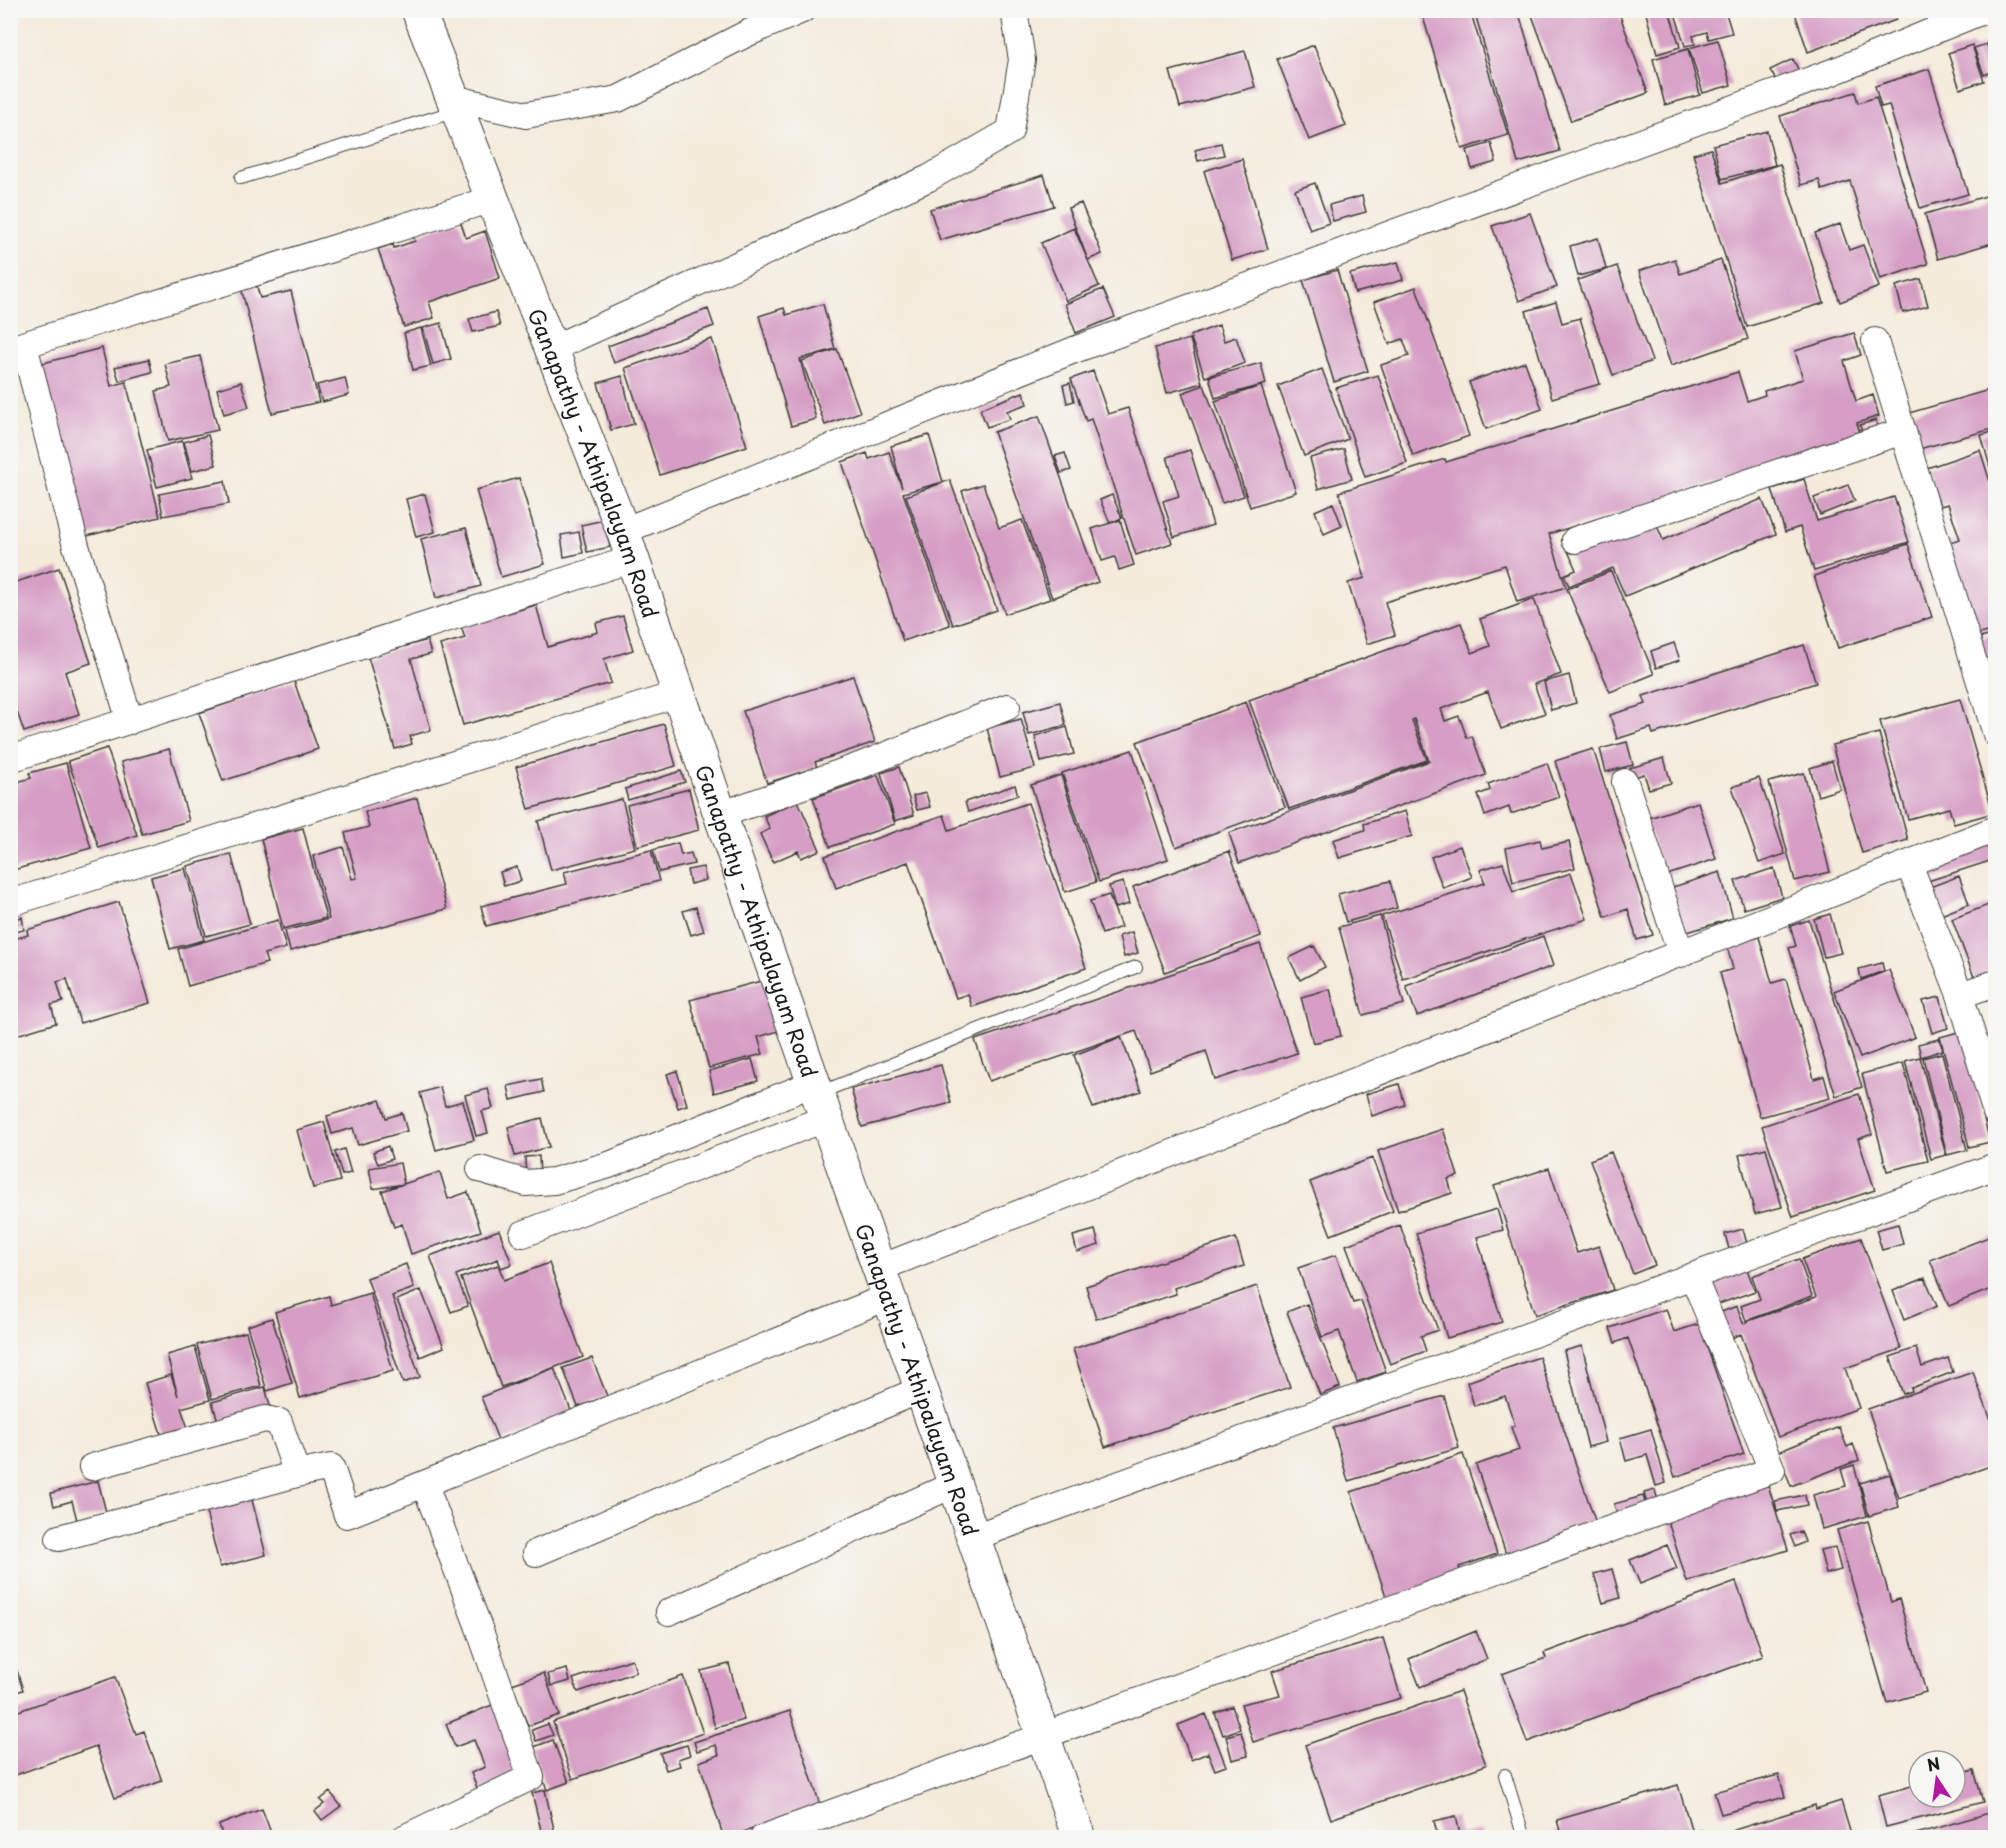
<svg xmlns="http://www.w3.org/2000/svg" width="2006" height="1848" font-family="'Playpen Sans',sans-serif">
	<rect width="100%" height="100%" fill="#f6f6f2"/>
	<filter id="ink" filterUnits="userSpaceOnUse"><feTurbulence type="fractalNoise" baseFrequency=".0167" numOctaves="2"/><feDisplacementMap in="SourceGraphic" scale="12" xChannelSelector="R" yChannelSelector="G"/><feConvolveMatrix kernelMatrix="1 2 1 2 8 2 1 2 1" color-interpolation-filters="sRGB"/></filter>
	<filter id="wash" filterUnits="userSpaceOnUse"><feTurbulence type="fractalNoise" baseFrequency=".008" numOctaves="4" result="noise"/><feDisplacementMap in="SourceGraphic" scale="24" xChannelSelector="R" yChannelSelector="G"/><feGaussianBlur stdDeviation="1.35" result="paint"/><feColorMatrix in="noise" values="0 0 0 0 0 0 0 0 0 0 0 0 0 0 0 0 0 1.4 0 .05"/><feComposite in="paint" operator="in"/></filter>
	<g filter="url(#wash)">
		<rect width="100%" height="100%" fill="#f4ebdb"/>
		<g id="blocks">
			<path fill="#d69ec5" d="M1421 10H1470L1508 135 1462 149Z
				M1474 10H1518L1560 151 1518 163Z
				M1530 10H1618L1648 93 1571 121Z
				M1645 10H1669L1680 47 1657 54Z
				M1674 10H1725L1732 33 1709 39 1707 32 1693 36 1695 44 1685 46Z
				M1794 10H1893L1896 20 1808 52Z
				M1718 40 1731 85 1703 93 1689 48Z
				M1987 44 1996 70 1984 75 1974 48Z
				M1314 45 1346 126 1309 140 1277 59Z
				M1972 45 1984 81 1960 89 1948 53Z
				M1688 49 1700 95 1665 105 1653 59Z
				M1245 51 1255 87 1180 107 1170 71Z
				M1793 59 1799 71 1777 82 1770 70Z
				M1929 69 1968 194 1920 208 1889 105 1881 107 1875 86Z
				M1855 92 1858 103 1876 97 1928 264 1880 279 1850 181 1822 190 1819 180 1801 185 1780 116Z
				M1767 131 1775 165 1722 179 1713 145Z
				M1221 143 1224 155 1198 161 1195 150Z
				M1491 143 1496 162 1472 169 1467 150Z
				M1711 149 1722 183 1780 164 1824 303 1747 327 1693 154Z
				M1242 159 1268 249 1232 260 1204 171Z
				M1044 175 1054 206 940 240 930 209Z
				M1315 183 1329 223 1310 230 1295 190Z
				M1996 193V242L1938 259 1925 214Z
				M1362 196 1366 212 1333 221 1329 205Z
				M1081 203 1102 254 1088 260 1068 208Z
				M1530 213 1557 287 1519 301 1492 226Z
				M460 220 466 238 485 231 500 278 429 302 434 318 404 327 378 249 393 244 394 248 415 241 413 236Z
				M1840 224 1849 250 1863 245 1879 287 1840 302 1815 233Z
				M1074 228 1099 286 1066 301 1041 243Z
				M1598 238 1606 269 1578 276 1570 246Z
				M1675 259 1680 274 1721 260 1748 339 1671 366 1639 271Z
				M1398 262 1403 280 1355 293 1350 274Z
				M1617 266 1652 361 1613 375 1578 280Z
				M1337 270 1368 371 1334 382 1303 280Z
				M255 279 260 298 291 291 319 402 272 413 240 283Z
				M1921 279 1928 306 1903 313 1896 286Z
				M1416 287 1469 436 1413 456 1381 365 1409 356 1403 339 1389 344 1374 302Z
				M1103 289 1115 317 1076 333 1065 304Z
				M1556 302 1562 323 1580 318 1600 384 1552 398 1526 311Z
				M823 304 835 349 800 359 816 419 791 426 759 316 784 308 786 315Z
				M708 309 714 326 614 363 608 346Z
				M496 312 500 326 473 332 469 319Z
				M441 323 451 359 433 364 423 328Z
				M1219 325 1224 341 1236 337 1245 363 1205 377 1190 336Z
				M421 328 431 366 413 370 404 333Z
				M1854 333 1861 355 1844 361 1856 401 1873 395 1879 416 1857 423 1861 437 1549 534 1566 587 1517 602 1505 565 1385 602 1395 635 1367 644 1348 583 1365 578 1339 492 1445 459 1446 462 1738 372 1747 401 1765 395 1764 391 1803 379 1795 351Z
				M712 339 747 446 660 475 625 368Z
				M1190 339 1202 383 1167 393 1155 348Z
				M102 348 111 386 126 382 160 517 83 537 39 364Z
				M837 349 860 412 825 425 802 361Z
				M200 356 218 430 168 441 156 391 171 387 165 364Z
				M149 359 152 372 119 381 115 367Z
				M1525 362 1542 409 1486 429 1469 382Z
				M1261 363 1266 384 1215 398 1209 377Z
				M1322 369 1348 439 1304 456 1278 386Z
				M1093 371 1108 414 1128 408 1172 543 1136 555 1091 419 1086 421 1071 379Z
				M1378 375 1407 463 1365 477 1336 388Z
				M622 376 634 424 611 430 598 383Z
				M345 378 349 395 322 402 317 385Z
				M241 382 249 407 224 414 217 389Z
				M1070 383 1074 401 1067 403 1063 385Z
				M1204 385 1244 496 1222 503 1182 393Z
				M1261 386 1296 492 1250 507 1215 401Z
				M1996 388V428L1919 449 1909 413Z
				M1023 392 1027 404 1007 411 1010 419 987 427 980 409Z
				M1039 416 1098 582 1052 598 994 432Z
				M1876 420 1879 431 1863 435 1860 425Z
				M1996 431V485H1995L1981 435Z
				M208 435 216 465 192 471 184 442Z
				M929 435 943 482 903 493 950 625 903 641 842 462 867 453 869 459 889 452 902 488 891 446Z
				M182 441 192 478 157 487 147 450Z
				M1344 449 1352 479 1318 489 1310 458Z
				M1190 450 1213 525 1174 537 1163 501 1179 496 1167 457Z
				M1980 450 1993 491 1996 490V629L1977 635 1947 543 1960 539 1948 504 1940 506 1927 468Z
				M1065 453 1071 470 1061 473 1055 456Z
				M519 478 545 564 501 577 476 490Z
				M1804 479 1817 521 1894 497 1909 542 1814 571 1800 527 1785 532 1772 489Z
				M950 480 997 610 953 625 906 496Z
				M225 481 229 504 163 516 159 494Z
				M983 484 999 528 1022 520 1050 599 1005 614 962 491Z
				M1848 485 1855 501 1820 515 1814 498Z
				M425 494 435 532 416 537 406 499Z
				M1112 495 1122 518 1110 523 1100 500Z
				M1762 499 1776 534 1625 596 1613 568 1569 586 1564 575 1576 570 1568 551 1653 516 1663 540Z
				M1333 503 1342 526 1324 534 1315 511Z
				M604 520 610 547 587 552 581 525Z
				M1120 520 1134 565 1119 570 1115 557 1102 561 1092 529Z
				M466 528 481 586 436 598 421 539Z
				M579 532 583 553 564 557 561 535Z
				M1908 544 1932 617 1838 648 1814 576Z
				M59 568 91 663 65 672 79 714 24 732 10 691V584Z
				M1611 571 1654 674 1610 692 1567 589Z
				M1534 599 1561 674 1534 684 1545 713 1501 729 1488 692 1441 709 1445 721 1459 716 1467 738 1472 736 1486 775 1239 863 1229 833 1429 761 1414 719 1412 720 1427 760 1289 809 1249 700 1461 623 1472 653 1490 646 1480 619Z
				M536 605 548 647 598 632 596 623 623 616 633 650 604 659 611 683 463 725 440 645 465 638 461 627Z
				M1996 634V679L1992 680 1980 638Z
				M427 640 431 654 411 659 431 730 410 736 412 744 395 749 368 657Z
				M1674 643 1680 660 1656 668 1651 651Z
				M1804 645 1816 683 1653 734 1651 728 1617 739 1610 715 1646 704 1643 696Z
				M1569 675 1576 703 1551 710 1544 682Z
				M853 676 875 742 815 762 817 767 767 783 743 711Z
				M294 681 318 749 223 781 199 713Z
				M1960 699 1993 813 1954 824 1949 808 1908 819 1880 721Z
				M1060 702 1066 725 1029 735 1023 712Z
				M1246 702 1285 807 1176 847 1137 742Z
				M1021 719 1035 768 1000 777 987 728Z
				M664 724 676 766 529 809 516 767Z
				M1067 727 1074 754 1041 762 1035 736Z
				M1879 733 1908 840 1862 853 1832 745Z
				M1627 742 1633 765 1606 772 1600 749Z
				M107 748 137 835 99 848 68 761Z
				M169 749 189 821 142 834 121 762Z
				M1593 749 1653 935 1637 940 1628 909 1605 917 1555 761Z
				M1132 750 1168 859 1099 882 1062 773Z
				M1664 758 1671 783 1649 789 1644 774 1632 778 1630 768Z
				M1832 761 1840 789 1818 796 1810 768Z
				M66 763 91 848 10 871V784L31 778 29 773Z
				M1547 763 1559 797 1511 814 1509 807 1485 816 1478 795 1490 790 1488 784Z
				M899 767 914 815 895 821 881 773Z
				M681 771 685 782 628 800 625 789Z
				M1804 773 1830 872 1795 881 1769 782Z
				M878 775 895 824 830 847 813 798Z
				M1061 775 1096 882 1065 892 1031 785Z
				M1759 778 1785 854 1759 863 1732 787Z
				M1015 785 1018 795 968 812 965 802Z
				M689 789 699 830 637 846 627 805Z
				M926 793 930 807 917 810 913 796Z
				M417 798 447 909 290 951 285 931 329 919 313 856 343 847 352 879 357 878 345 833 369 827 365 812Z
				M622 799 635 848 551 870 538 821Z
				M798 801 820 850 801 858 798 851 773 862 760 834 770 829 764 816Z
				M1698 802 1716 859 1664 876 1646 819Z
				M1028 803 1086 968 972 1007 968 994 956 998 908 862 836 888 825 856 944 815 949 830Z
				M1405 811 1412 836 1339 858 1333 840 1365 830 1364 824Z
				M303 828 326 918 283 929 261 839Z
				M1540 840 1542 848 1569 842 1575 868 1513 882 1506 848Z
				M1996 842V859L1928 881 1923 866Z
				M678 843 681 855 691 853 694 864 659 872 653 850Z
				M1460 846 1472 877 1443 888 1431 857Z
				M651 850 659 881 486 926 481 906 567 884 564 872Z
				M1229 851 1261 936 1165 972 1133 887Z
				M231 854 250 924 206 936 187 866Z
				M1503 863 1513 892 1571 873 1587 919 1403 979 1382 916 1485 883 1480 870Z
				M517 867 521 881 504 886 500 872Z
				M703 867 706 880 690 884 687 870Z
				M185 868 204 940 170 949 151 877Z
				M1774 868 1782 897 1744 909 1735 881Z
				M1720 872 1733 918 1681 934 1667 889Z
				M1959 876 1969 904 1941 915 1930 887Z
				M1390 881 1397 908 1346 922 1338 894Z
				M1123 882 1129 904 1115 908 1109 886Z
				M1109 895 1121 927 1102 934 1090 901Z
				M119 902 150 1003 80 1023 67 979 57 982 63 1002 51 1005 56 1023 10 1037V940L28 935 27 930Z
				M1996 902V978L1977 985 1952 919Z
				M696 907 704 931 691 935 683 911Z
				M1830 914 1841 953 1824 957 1814 919Z
				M1380 916 1404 1004 1363 1015 1339 927Z
				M22 917 24 930 10 933V920Z
				M278 920 286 948 264 954 267 963 188 986 178 949Z
				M1809 920 1862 1087 1836 1096 1789 948 1796 946 1790 926Z
				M1132 932 1138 953 1124 957 1119 936Z
				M1543 936 1553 966 1417 1016 1406 986Z
				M1759 937 1772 983 1786 979 1814 1079 1824 1076 1830 1098 1760 1117 1720 973 1733 969 1727 946Z
				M1260 944 1297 1053 1215 1080 1206 1051 1150 1071 1136 1031 989 1081 975 1040Z
				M1314 946 1325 967 1300 980 1289 958Z
				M1882 963 1884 971 1861 979 1859 969Z
				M1889 970 1915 1037 1860 1058 1834 991Z
				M765 980 779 1031 758 1037 763 1054 709 1068 690 1000Z
				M1330 989 1341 1036 1313 1043 1301 997Z
				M1940 997 1948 1028 1932 1033 1923 1001Z
				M1966 1030 1977 1092 1990 1142 1969 1147 1940 1037Z
				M1121 1037 1141 1091 1093 1108 1074 1055Z
				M1939 1039 1943 1050 1921 1057 1918 1044Z
				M1996 1039V1081L1984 1042Z
				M1942 1053 1967 1150 1947 1155 1923 1058Z
				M1920 1057 1946 1155 1931 1159 1905 1061Z
				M752 1059 758 1081 714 1093 709 1071Z
				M1903 1063 1928 1161 1887 1171 1862 1074Z
				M941 1065 951 1103 862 1127 851 1089Z
				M677 1071 687 1105 678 1108 667 1074Z
				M541 1079 544 1092 511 1100 508 1086Z
				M1399 1084 1405 1105 1372 1116 1366 1094Z
				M440 1087 445 1106 463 1101 474 1140 436 1150 420 1093Z
				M488 1089 493 1108 482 1111 488 1133 476 1136 465 1095Z
				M1859 1094 1872 1134 1858 1139 1875 1190 1793 1217 1762 1126Z
				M380 1100 386 1118 402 1113 407 1131 358 1145 353 1128 332 1134 327 1116Z
				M542 1118 549 1147 515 1156 508 1127Z
				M324 1122 340 1181 313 1188 297 1130Z
				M1443 1129 1458 1176 1448 1179 1452 1193 1398 1211 1378 1151Z
				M388 1146 392 1159 378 1164 373 1152Z
				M1766 1148 1782 1207 1755 1214 1739 1155Z
				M344 1149 351 1173 342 1175 335 1152Z
				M1611 1152 1655 1265 1633 1274 1590 1160Z
				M539 1156 540 1175 526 1176 525 1157Z
				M1372 1158 1393 1211 1331 1235 1310 1182Z
				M400 1163 404 1184 373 1189 369 1168Z
				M1549 1168 1577 1253 1599 1246 1613 1290 1535 1315 1494 1186Z
				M440 1172 448 1199 468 1192 481 1231 411 1254 402 1224 394 1227 382 1191Z
				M1497 1209 1503 1230 1477 1237 1502 1322 1447 1338 1416 1233Z
				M1898 1224 1903 1244 1882 1250 1876 1230Z
				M1400 1225 1438 1330 1421 1336 1426 1351 1390 1364 1346 1245Z
				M1743 1229 1747 1244 1729 1249 1725 1234Z
				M499 1230 512 1264 501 1268 498 1259 456 1275 468 1306 451 1312 430 1256Z
				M1095 1230 1099 1245 1077 1252 1073 1236Z
				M1996 1234V1287L1949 1306 1930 1260Z
				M1236 1238 1244 1266 1174 1288 1176 1294 1096 1319 1086 1286Z
				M1861 1238 1901 1349 1845 1368 1859 1408 1778 1437 1741 1334 1729 1339 1719 1313 1737 1306 1743 1323 1816 1297 1802 1259Z
				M1336 1255 1353 1303 1361 1301 1386 1372 1357 1382 1339 1331 1322 1337 1298 1268Z
				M1799 1259 1812 1296 1746 1321 1741 1306 1760 1299 1752 1276Z
				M549 1263 583 1357 501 1387 461 1278 498 1265 504 1280Z
				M406 1264 414 1288 392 1296 420 1377 403 1383 367 1278Z
				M1747 1269 1755 1291 1716 1305 1708 1284Z
				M1925 1278 1937 1306 1904 1320 1893 1291Z
				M1257 1286 1290 1387 1105 1447 1073 1349Z
				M421 1290 444 1347 420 1357 397 1300Z
				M370 1293 393 1371 300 1398 275 1312 329 1296 331 1305Z
				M1307 1304 1340 1387 1320 1395 1287 1312Z
				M1666 1309 1674 1332 1699 1324 1744 1454 1675 1477 1628 1338 1615 1343 1610 1328Z
				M272 1318 292 1383 267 1391 247 1326Z
				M246 1332 261 1386 212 1399 197 1345Z
				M1582 1346 1606 1442 1588 1447 1564 1351Z
				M195 1347 210 1400 181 1408 188 1428 162 1437 145 1383 171 1375 178 1396 167 1355Z
				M1916 1348 1922 1367 1948 1358 1953 1372 1911 1388 1912 1391 1903 1394 1890 1357Z
				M1539 1357 1598 1529 1508 1560 1476 1465 1519 1450 1511 1427 1515 1425 1505 1396 1474 1406 1467 1382Z
				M592 1358 607 1396 578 1407 563 1368Z
				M554 1368 572 1413 499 1442 481 1397Z
				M1973 1372 1996 1434V1464L1899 1498 1868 1409Z
				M265 1387 270 1406 218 1421 212 1402Z
				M1444 1396 1459 1448 1348 1481 1333 1428Z
				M1839 1427 1847 1447 1853 1444 1859 1460 1791 1486 1778 1452Z
				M1651 1429 1666 1483 1656 1486 1647 1455 1626 1461 1620 1438Z
				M1463 1454 1497 1554 1459 1567 1463 1577 1388 1602 1351 1492Z
				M1854 1465 1867 1516 1822 1529 1813 1495 1846 1486 1841 1469Z
				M1890 1474 1899 1507 1869 1516 1860 1483Z
				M98 1481 106 1512 77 1520 72 1501 54 1506 51 1493Z
				M1767 1482 1788 1550 1687 1582 1665 1512Z
				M1655 1490 1660 1508 1649 1511 1644 1493Z
				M1805 1495 1807 1505 1777 1511 1775 1501Z
				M251 1496 266 1555 220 1567 205 1508Z
				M1643 1496 1648 1512 1619 1521 1614 1504Z
				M1868 1521 1891 1602 1899 1599 1926 1692 1887 1703 1837 1530Z
				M1801 1531 1805 1542 1795 1547 1790 1535Z
				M1667 1545 1677 1569 1640 1584 1630 1560Z
				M1835 1547 1841 1570 1826 1574 1820 1550Z
				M1612 1569 1620 1598 1603 1603 1594 1574Z
				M1736 1582 1763 1656 1527 1742 1502 1674 1546 1658 1544 1653Z
				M1476 1631 1487 1659 1420 1687 1409 1659Z
				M1383 1638 1401 1698 1253 1742 1241 1704 1280 1695 1272 1671Z
				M10 1648 23 1690 10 1694Z
				M632 1659 636 1672 578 1692 573 1679Z
				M729 1664 744 1720 715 1728 701 1671Z
				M567 1669 570 1681 551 1686 548 1674Z
				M544 1673 559 1715 528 1726 512 1684Z
				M683 1676 703 1733 573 1779 553 1722Z
				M115 1677 136 1734 144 1731 162 1781 115 1798 96 1746 10 1777V1714Z
				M1460 1691 1486 1765 1331 1819 1305 1745Z
				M497 1703 525 1775 479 1793 471 1773 485 1767 474 1740 455 1747 446 1724Z
				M1232 1706 1240 1729 1223 1735 1215 1713Z
				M790 1711 821 1808 724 1838 699 1762 719 1755 716 1745 697 1751 694 1742Z
				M1206 1714 1226 1766 1215 1770 1208 1753 1191 1760 1178 1725Z
				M548 1724 553 1735 536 1741 532 1730Z
				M1241 1732 1248 1756 1232 1760 1226 1736Z
				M553 1740 569 1782 547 1790 531 1748Z
				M687 1745 690 1755 678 1759 680 1766 666 1770 660 1753Z
				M1974 1770 1983 1802 1886 1827 1878 1795 1919 1784V1797H1955V1775Z
				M1779 1775 1785 1797 1721 1814 1714 1792Z
				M1678 1785 1692 1832 1700 1830 1702 1838H1554L1553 1833 1560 1831 1557 1820Z
				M545 1790 556 1838H543L532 1793Z
				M330 1792 341 1806 322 1820 315 1811 324 1804 320 1800Z
				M1841 1801 1852 1838H1733L1731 1831 1815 1805 1816 1809Z
				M262 1809 273 1838H223L219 1825Z
				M1996 1811V1838H1905V1837Z
				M1456 1816 1460 1835 1482 1830 1484 1838H1438L1434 1821Z"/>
		</g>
	</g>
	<g filter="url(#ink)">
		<use href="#blocks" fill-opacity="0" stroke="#3c3b39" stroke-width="1.5"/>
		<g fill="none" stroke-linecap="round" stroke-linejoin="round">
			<g stroke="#3c3b39" stroke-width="14">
				<path id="lane" d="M241 178 456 111
					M819 1093 1136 967
					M1505 1775 1524 1838"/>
			</g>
			<g stroke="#3c3b39" stroke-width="28">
				<path id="street" d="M452 98 526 115 618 99 748 33 802 10
					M1875 341 1996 734
					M24 345 76 546 130 721
					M10 349 492 199
					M551 349 929 178 1010 131 1022 60 1014 10
					M623 531 1074 350 1835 71 1985 10
					M1575 540 1903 431
					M10 759 632 559
					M1625 782 1681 954
					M720 815 859 766 1007 707
					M1909 864 1960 995 1996 1113
					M10 903 678 694
					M1960 995 1996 983
					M480 1169 526 1183 554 1181 609 1165 814 1083
					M523 1234 827 1118
					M880 1268 1996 829
					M92 1467 265 1419 279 1422 297 1474
					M974 1537 1996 1166
					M59 1538 297 1474 331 1467 347 1515 890 1296
					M536 1553 922 1389
					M669 1612 955 1484
					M404 1838 531 1777 478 1625 425 1485
					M763 1838 1772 1470 1693 1276"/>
			</g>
			<g stroke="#3c3b39" stroke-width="35">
				<g id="secondary">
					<path id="s1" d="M418 10 623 531 754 913 1079 1838"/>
				</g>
			</g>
			<use href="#lane" stroke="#fff" stroke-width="12"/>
			<use href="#street" stroke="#fff" stroke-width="26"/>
			<use href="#secondary" stroke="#fff" stroke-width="33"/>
		</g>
	</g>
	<g text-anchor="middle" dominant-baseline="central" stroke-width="6" stroke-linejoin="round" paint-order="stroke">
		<g font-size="21" fill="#1c1c1c" stroke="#f6f6f2">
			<text stroke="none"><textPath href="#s1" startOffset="486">Ganapathy - Athipalayam Road</textPath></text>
			<text stroke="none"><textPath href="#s1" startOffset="972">Ganapathy - Athipalayam Road</textPath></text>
			<text stroke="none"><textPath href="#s1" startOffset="1458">Ganapathy - Athipalayam Road</textPath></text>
		</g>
	</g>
	<rect width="2006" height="1848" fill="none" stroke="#f6f6f2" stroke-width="36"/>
	<g transform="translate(1937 1779) rotate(347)"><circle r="28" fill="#f6f6f2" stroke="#9f9f9c" stroke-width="1.5"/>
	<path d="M0-4.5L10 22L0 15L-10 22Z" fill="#b5179e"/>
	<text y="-9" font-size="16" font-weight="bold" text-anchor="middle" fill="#1c1c1c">N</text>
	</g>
</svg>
